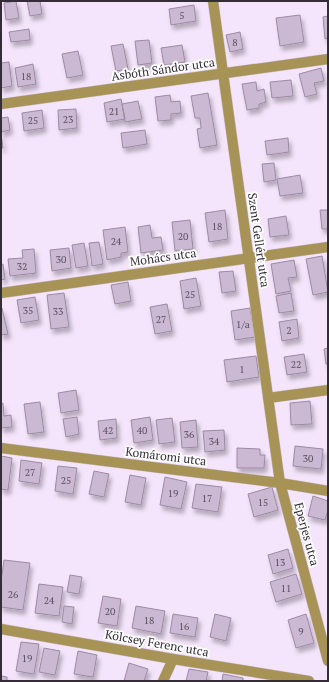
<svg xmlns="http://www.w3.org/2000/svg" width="329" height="682" font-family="'PT Serif',serif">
	<defs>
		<filter id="shadow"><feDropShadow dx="2.5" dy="4.5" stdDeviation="2" flood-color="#0004"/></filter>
	</defs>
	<rect width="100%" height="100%" fill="#f5e5fc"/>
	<path fill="#cbb8d3" stroke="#9c8aa4" filter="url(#shadow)" d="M16 1 19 18 6 20 4 3Z
		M27 1H40L42 14 30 16Z
		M194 5 196 21 171 25 169 9Z
		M300 15 304 42 280 46 276 18Z
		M328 16V38L325 39 323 17Z
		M29 29 30 40 11 42 9 32Z
		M240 32 243 49 230 52 226 35Z
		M149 40 152 63 138 65 135 41Z
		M123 44 128 69 116 71 111 46Z
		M182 45 185 62 164 65 161 48Z
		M78 51 83 75 67 78 62 54Z
		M9 62 12 86 1 88V63Z
		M33 64 36 84 18 87 15 68Z
		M321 68 324 81 314 83 317 94 305 97 299 74Z
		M291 80 293 96 272 98 270 82Z
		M256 82 257 91 264 89 266 102 259 104V108L247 110 242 84Z
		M208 93 217 145 200 148 197 129 201 128 200 118H195L191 96Z
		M170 95 171 102 180 101 181 113 171 114V120L158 121 155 97Z
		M121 99 125 119 107 122 104 103Z
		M138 101 142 119 125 122 122 104Z
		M76 109 77 128 59 130 58 110Z
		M42 110 44 128 24 131 22 113Z
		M8 117 10 130 1 132V118Z
		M145 130 147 144 123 148 121 133Z
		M1 133 3 148H1Z
		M288 138 289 152 267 155 265 141Z
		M274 163 276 180 264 182 262 164Z
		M300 175 303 193 280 196 277 179Z
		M225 210 228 239 209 242 205 213Z
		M320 210H328V229H322Z
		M286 216 289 235 270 237 268 219Z
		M190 220 193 249 175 251 172 222Z
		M150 225 152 238 161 237 163 250 141 253 138 227Z
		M125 227 128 252 121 253V257L107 260 103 230Z
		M99 242 103 264 92 266 89 243Z
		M84 243 88 266 76 268 72 245Z
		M69 248 71 268 52 271 50 250Z
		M34 249 36 273 10 276 8 259 23 258 22 250Z
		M322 256 328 292 313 295 306 259Z
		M294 260 297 277 288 278 291 291 276 294 271 264Z
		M3 264 5 279 1 280V265Z
		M233 271 236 291 222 293 219 272Z
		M196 278 201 306 184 309 180 281Z
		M128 282 131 301 115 304 111 285Z
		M64 293 69 327 51 329 47 295Z
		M291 293 294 311 279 313 276 296Z
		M35 297 39 320 21 323 17 300Z
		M167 304 172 331 155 334 150 307Z
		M2 308 8 334 1 335V309Z
		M250 308 255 337 235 340 231 311Z
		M297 319 299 338 282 341 279 322Z
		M328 348V364H326L324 349Z
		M304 354 307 372 287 375 284 357Z
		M256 356 259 377 227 382 224 360Z
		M76 390 79 410 61 413 58 393Z
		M310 401 312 424 291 425 290 403Z
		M40 402 44 432 28 434 24 404Z
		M3 403 4 416 11 415 12 427 1 428V404Z
		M77 417 79 434 66 437 63 419Z
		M150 417 153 440 134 443 131 420Z
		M172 418 175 442 159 444 156 420Z
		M116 419 117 438 100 440 98 421Z
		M196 420 198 447 182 448 180 422Z
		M224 430 225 450 205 452 203 431Z
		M295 446 323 449 321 469 293 466Z
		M237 448 260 449V455H265L264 468H237Z
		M1 456 12 458 8 490 1 489Z
		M21 460 42 463 39 484 19 481Z
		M58 466 77 468 73 494 55 491Z
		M94 471 109 474 104 497 89 494Z
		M130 475 146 478 141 505 125 502Z
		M165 477 187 482 181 509 160 505Z
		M196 484 222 487 218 512 192 508Z
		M272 487 278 510 254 517 248 494Z
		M313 496 328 501V510L325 520 308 516Z
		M288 549 293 568 273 574 268 555Z
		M4 560 30 563 23 610 1 607V581Z
		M296 574 302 594 276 602 270 582Z
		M70 575 82 577 79 594 67 592Z
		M39 584 63 587 59 616 35 613Z
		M103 596 121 599 117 626 98 623Z
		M64 606 74 607 72 624 62 622Z
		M136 606 165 611 161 634 132 628Z
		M173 614 198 618 195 637 170 633Z
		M215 614 231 618 226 641 210 637Z
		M306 614 314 643 296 648 288 620Z
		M21 642 39 644 34 674 16 671Z
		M44 648 60 651 55 675 39 672Z
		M78 651 97 655 93 677 74 674Z
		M129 663 148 669 144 681H124Z
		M189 669 208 672 206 681H186Z
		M223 674 243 678V681H222Z
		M1 676 7 677V681H1Z"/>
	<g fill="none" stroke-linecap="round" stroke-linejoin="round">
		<g stroke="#cec0d5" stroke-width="11">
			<path id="minor" d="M213 1 280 483 328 661
				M1 104 328 59
				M1 293 328 247
				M268 398 328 390
				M1 448 280 483 328 491
				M1 629 173 659 309 681
				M163 681 173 659"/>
		</g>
		<use href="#minor" stroke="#a79355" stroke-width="10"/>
	</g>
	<g text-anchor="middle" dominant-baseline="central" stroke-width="3.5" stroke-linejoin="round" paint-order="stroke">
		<g font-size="10" fill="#5a505e">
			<text x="182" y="15">5</text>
			<text x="235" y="42">8</text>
			<text x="26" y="76">18</text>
			<text x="114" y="111">21</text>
			<text x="68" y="119">23</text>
			<text x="33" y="120">25</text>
			<text x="217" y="226">18</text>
			<text x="183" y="236">20</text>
			<text x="116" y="241">24</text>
			<text x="61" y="259">30</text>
			<text x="22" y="266">32</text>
			<text x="190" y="294">25</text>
			<text x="28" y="310">35</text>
			<text x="58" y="311">33</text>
			<text x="161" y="319">27</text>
			<text x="243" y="324">1/a</text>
			<text x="289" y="330">2</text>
			<text x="296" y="364">22</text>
			<text x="242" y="369">1</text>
			<text x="108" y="430">42</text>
			<text x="142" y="430">40</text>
			<text x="189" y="434">36</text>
			<text x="214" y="441">34</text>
			<text x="308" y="458">30</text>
			<text x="30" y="472">27</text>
			<text x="66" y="480">25</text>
			<text x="173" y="493">19</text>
			<text x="207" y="498">17</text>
			<text x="263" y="502">15</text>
			<text x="280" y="562">13</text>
			<text x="286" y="588">11</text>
			<text x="13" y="594">26</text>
			<text x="49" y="600">24</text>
			<text x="110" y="611">20</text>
			<text x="149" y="620">18</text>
			<text x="184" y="626">16</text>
			<text x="301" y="631">9</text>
			<text x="27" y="658">19</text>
		</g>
		<g font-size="12" fill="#342d37" stroke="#fff">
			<text transform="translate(163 69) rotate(-8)">Asbóth Sándor utca</text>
			<text transform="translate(259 240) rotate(82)">Szent Gellért utca</text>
			<text transform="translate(163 257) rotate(-8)">Mohács utca</text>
			<text transform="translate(166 456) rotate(7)">Komáromi utca</text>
			<text transform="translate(307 534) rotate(75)">Eperjes utca</text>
			<text transform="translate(157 643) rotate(10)">Kölcsey Ferenc utca</text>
		</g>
	</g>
	<rect width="329" height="682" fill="none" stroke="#342d37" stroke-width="4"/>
</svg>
